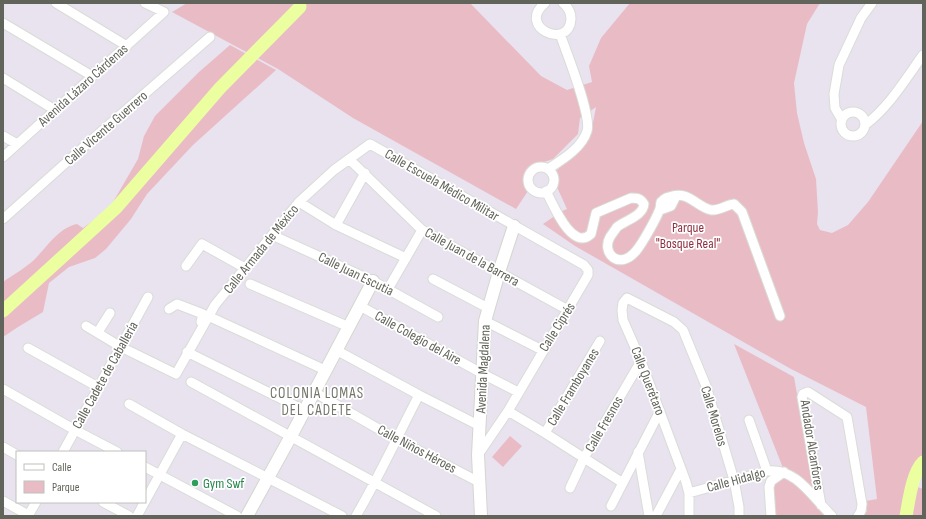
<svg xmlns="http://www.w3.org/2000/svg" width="926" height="519" font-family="'Sofia Sans Condensed',sans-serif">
	<rect width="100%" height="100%" fill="#e9e2ef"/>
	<path fill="#e9bcc5" d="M187 3H470L541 76 567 90 592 82 589 66 601 38 630 3H820L807 24 794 83 797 113 804 143 816 179 818 212 817 224 820 230 832 233 848 225 868 202 923 121V465L912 485 923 489V516H863L867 511 866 501 877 499 866 407 791 369 575 246 543 224 562 211 567 209 556 185 555 172 574 154 592 128 596 107 580 118 578 134 553 159 527 168 523 179 528 191 516 209 353 118 278 69 172 12Z
		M230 45 276 70 193 145 147 194 131 219 106 249 95 258 69 267 49 283 43 312 18 327 3 337V282C13 275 25 268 34 260 47 247 58 228 77 224L83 228 109 209 138 159 144 136 155 116 199 72Z
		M734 344 794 377 817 507 827 516H772L766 480 773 474 783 468Z
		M510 436 522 446 503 467 492 457Z"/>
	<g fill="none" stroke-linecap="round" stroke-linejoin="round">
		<path stroke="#ebffa1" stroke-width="13" d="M3 311 116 208 220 88 300 7
			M906 516C909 501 912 473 923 462"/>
		<g stroke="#d9ddd5" stroke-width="11">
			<path id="street" d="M56 3 127 46
				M545 3C516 27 569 51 571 19 571 12 568 7 563 3
				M3 23 92 76
				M3 78 55 110
				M841 124a12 12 0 1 1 24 0a12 12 0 1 1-24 0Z
				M842 120 835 108 834 94 839 65 861 18 872 3
				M865 125C889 107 905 80 923 55
				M3 136 17 144
				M3 157 164 12 145 3
				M349 159 422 230 568 310
				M528 180a13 13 0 1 1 26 0a13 13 0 1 1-26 0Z
				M548 169C562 160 582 148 587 131 592 116 566 51 560 34
				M546 191C553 204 572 252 591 234L596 213 631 198C637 198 640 198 644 204 643 216 626 220 617 227 615 230 612 234 610 237 601 253 619 271 636 251 642 244 656 219 659 211 661 208 660 205 661 202 663 200 666 197 669 197 689 190 695 206 711 210 719 211 726 205 734 204L742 212 780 316
				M299 202 336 225 406 258
				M660 210 671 206 676 196
				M3 219 88 143 210 37
				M336 225 365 173
				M272 235 373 281 438 317
				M186 266 202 244 245 268
				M433 279 488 308
				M250 284 349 327
				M388 289 422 230
				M360 306 483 374 518 392
				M169 309 177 304 203 314 201 322 204 324
				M208 316 325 370
				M485 321 542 350
				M86 326 121 347 176 374 215 305 299 202 334 170 370 144 584 265 588 270V275L508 411 478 455
				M98 332 110 313
				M28 348 98 387
				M336 350 419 395 480 426
				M187 352 304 410
				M191 382 436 516
				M3 389 75 430 117 452
				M314 392 396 439 479 482
				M129 404 182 434 342 516
				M508 411 545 433 623 483
				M749 420 767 471
				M545 433 600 341
				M3 447 17 455
				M63 452 148 297
				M638 452 649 516
				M145 467 237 516
				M570 488 584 458 641 361
				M689 493 767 471C796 467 813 498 832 516
				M3 501 30 516
				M103 502 129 516
				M821 505 802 397 803 394 808 392 847 417 862 504 861 511 858 516
				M611 506 660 411
				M28 516 36 502
				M137 516 182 434
				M356 516C379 477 398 435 419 395
				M656 516 681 469
				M689 516V493L686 482 641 361 623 320 622 310 623 303 627 298 674 322 683 330 706 386 734 480 739 507V516
				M771 516 769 487 771 481 784 472"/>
		</g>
		<g stroke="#d3d7cc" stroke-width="14">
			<path id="secondary" d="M247 516 291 436 373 281
				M481 516 478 455 485 321 499 272 514 226"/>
		</g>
		<use href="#street" stroke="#fff" stroke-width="9"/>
		<use href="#secondary" stroke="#fff" stroke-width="12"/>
	</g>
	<circle fill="#2e9e5b" stroke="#fff" stroke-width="1.5" cx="195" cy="483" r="4"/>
	<g text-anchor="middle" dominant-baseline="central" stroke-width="3.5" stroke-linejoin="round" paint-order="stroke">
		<g font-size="14" fill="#61645a" stroke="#fff">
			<text transform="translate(83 85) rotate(-42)">Avenida Lázaro Cárdenas</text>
			<text transform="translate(106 128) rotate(-41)">Calle Vicente Guerrero</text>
			<text transform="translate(442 185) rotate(30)">Calle Escuela Médico Militar</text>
			<text transform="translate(261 249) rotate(-51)">Calle Armada de México</text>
			<text transform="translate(472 257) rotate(29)">Calle Juan de la Barrera</text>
			<text transform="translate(356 274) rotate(26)">Calle Juan Escutia</text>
			<text transform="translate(557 327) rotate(-58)">Calle Ciprés</text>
			<text transform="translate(418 338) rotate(29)">Calle Colegio del Aire</text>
			<text transform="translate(483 369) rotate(-87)">Avenida Magdalena</text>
			<text transform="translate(105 375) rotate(-61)">Calle Cadete de Caballería</text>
			<text transform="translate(648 381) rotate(69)">Calle Querétaro</text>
			<text transform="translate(573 387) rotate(-59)">Calle Framboyanes</text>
			<text transform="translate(714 416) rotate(73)">Calle Morelos</text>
			<text transform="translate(604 424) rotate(-60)">Calle Fresnos</text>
			<text transform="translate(812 445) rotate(81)">Andador Alcanfores</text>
			<text transform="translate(417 449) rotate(28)">Calle Niños Héroes</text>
			<text transform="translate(736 480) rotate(-15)">Calle Hidalgo</text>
		</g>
		<g font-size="14" fill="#8e2f3f" stroke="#fff">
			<text x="688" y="227">Parque<tspan x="688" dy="16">"Bosque Real"</tspan></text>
		</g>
		<g font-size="14" fill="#27864d" stroke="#fff" text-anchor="start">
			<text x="203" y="483">Gym Swf</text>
		</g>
		<g font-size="15" letter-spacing="1" fill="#73766b" stroke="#fff">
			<text x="317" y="393">COLONIA LOMAS<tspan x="317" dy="17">DEL CADETE</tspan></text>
		</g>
	</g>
	<rect width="926" height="519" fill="none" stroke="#61645a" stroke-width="8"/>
	<rect x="16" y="451" width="130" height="52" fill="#ffffff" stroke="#c0c1bd"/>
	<rect x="24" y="464" width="20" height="6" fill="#ffffff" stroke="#c0c1bd"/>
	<text x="52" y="471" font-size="12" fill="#61645a">Calle</text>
	<rect x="24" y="481" width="20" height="12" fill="#e9bcc5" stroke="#c0c1bd"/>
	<text x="52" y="491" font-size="12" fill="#61645a">Parque</text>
</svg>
